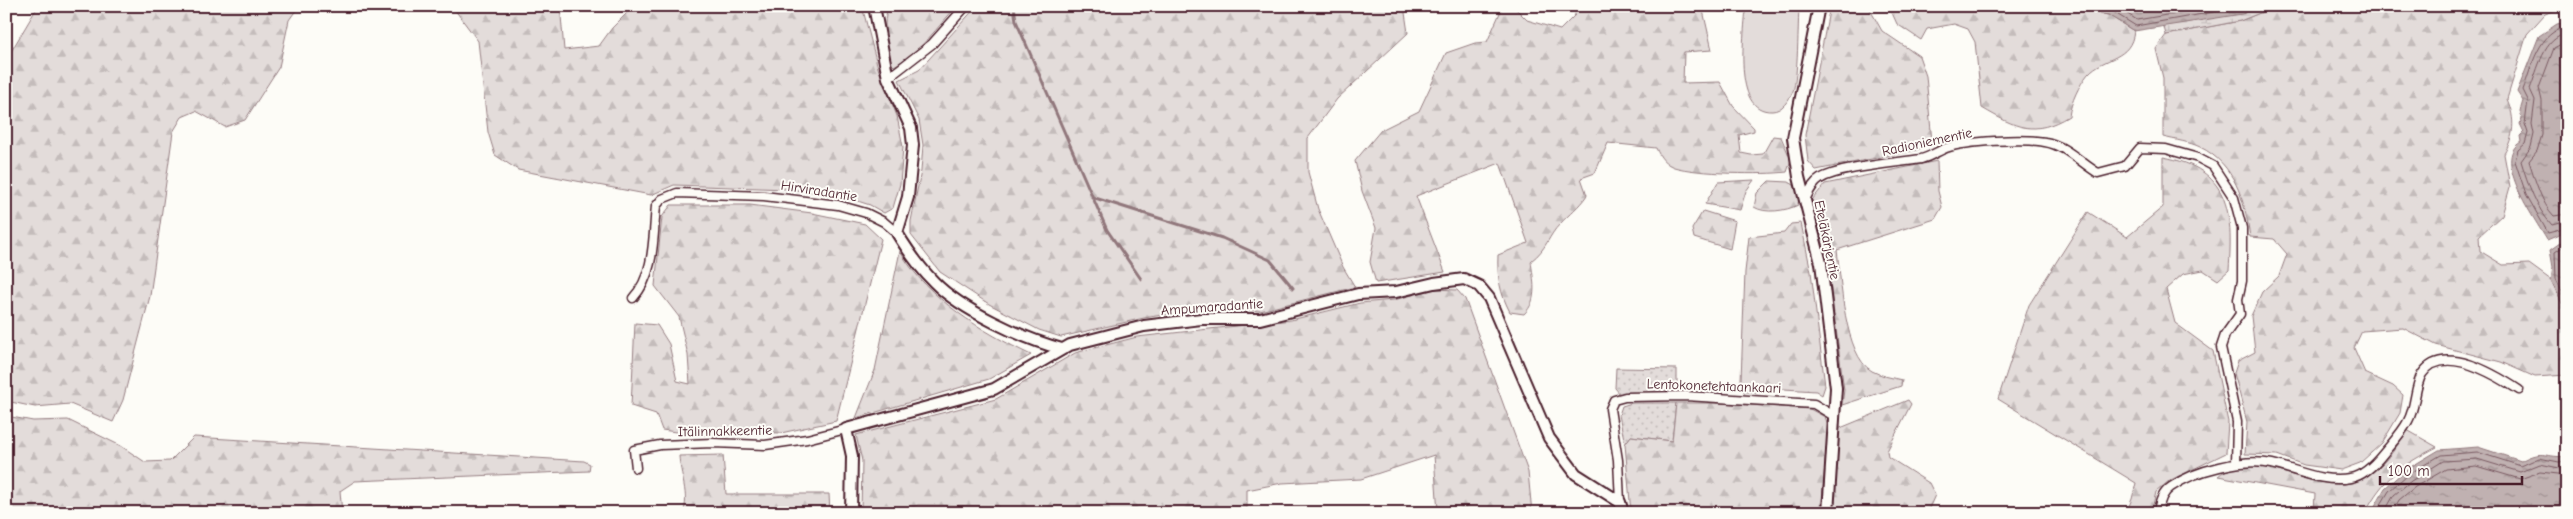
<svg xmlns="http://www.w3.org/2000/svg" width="2573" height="519" font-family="'Comic Neue',sans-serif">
	<defs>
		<pattern id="grass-dots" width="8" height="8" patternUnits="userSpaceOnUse" patternTransform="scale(1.25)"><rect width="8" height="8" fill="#e3dcda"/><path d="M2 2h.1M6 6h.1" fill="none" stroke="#c4bcbb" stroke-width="1.8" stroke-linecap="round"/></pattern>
		<pattern id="forest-firs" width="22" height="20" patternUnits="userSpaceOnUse" patternTransform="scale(1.25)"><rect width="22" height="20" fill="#e3dcda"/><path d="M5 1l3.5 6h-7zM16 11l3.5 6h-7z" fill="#c4bcbb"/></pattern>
		<pattern id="wetland-marsh" width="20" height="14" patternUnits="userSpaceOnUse" patternTransform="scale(1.25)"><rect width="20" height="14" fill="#e3dcda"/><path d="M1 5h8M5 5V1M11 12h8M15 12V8" fill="none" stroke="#c4bcbb"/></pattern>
		<pattern id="water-ripples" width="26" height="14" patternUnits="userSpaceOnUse" patternTransform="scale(1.25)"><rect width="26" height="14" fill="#c0b1b1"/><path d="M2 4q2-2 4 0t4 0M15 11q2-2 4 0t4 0" fill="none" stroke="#9e8f90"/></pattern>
	</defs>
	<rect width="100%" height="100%" fill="#fdfcf7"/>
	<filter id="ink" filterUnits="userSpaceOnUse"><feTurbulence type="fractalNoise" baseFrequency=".02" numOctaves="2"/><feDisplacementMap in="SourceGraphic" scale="10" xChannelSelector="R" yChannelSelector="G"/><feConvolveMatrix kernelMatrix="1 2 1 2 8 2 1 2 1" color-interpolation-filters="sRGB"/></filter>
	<g filter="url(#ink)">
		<path fill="url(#grass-dots)" stroke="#967e82" d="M1616 368 1677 369V387L1671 392 1620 394 1615 388Z
			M1676 403 1672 441 1631 436 1625 444 1619 415 1622 406 1632 403Z"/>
		<path fill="url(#forest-firs)" stroke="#967e82" d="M38 6H299L289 20 279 67 245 120 225 127 196 111 182 117 173 132 150 296 123 400 113 422 70 404 35 407 6 401V60Z
			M452 6H564L561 16 564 50 599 46 612 28 634 6H862L878 68 897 116 903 147 900 184 893 208 884 213 870 205 839 195 787 189 674 185 651 195 518 170 495 155 488 132 478 41Z
			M889 6H957C937 27 921 52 894 66L890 62C887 45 881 23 889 6Z
			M977 6H1404L1408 33 1337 99 1308 138V172L1318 209 1343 267 1355 287 1260 311 1208 307 1144 318 1061 337 1039 330 989 304 940 272 911 235V221L921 171 923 145 919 120 899 80 919 70Z
			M1503 6H1513L1527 20 1560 30 1575 15V6H1702L1712 50 1684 52 1683 83 1720 82 1733 106 1754 128V131L1739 135 1741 153 1751 155 1763 154 1773 136 1781 137 1791 160 1787 172C1763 175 1697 174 1674 167 1665 164 1660 157 1656 148L1608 143 1595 173 1581 178 1587 195C1579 207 1569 214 1560 224 1548 236 1547 249 1531 261 1533 279 1539 300 1524 314L1510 312C1500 293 1497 277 1498 255L1528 243 1500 163 1416 196 1445 272 1376 283 1370 262 1376 228 1362 191 1355 161 1381 130 1419 111 1446 53 1475 43 1487 42Z
			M1830 6H1868L1882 31 1919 56 1926 76 1932 142 1917 150 1816 170 1808 161 1805 135Z
			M1889 6 2073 7 2108 15 2134 31C2131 61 2104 56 2088 74 2079 85 2071 102 2069 116 2034 137 2016 128 1982 108L1975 42 1968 29 1954 24 1927 29 1921 40 1897 24Z
			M2277 6H2567L2545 14 2527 34 2507 99C2516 120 2514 136 2504 154L2510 187 2502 215 2479 236 2480 251 2503 265 2529 264 2551 280 2567 314V375L2535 377 2501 362 2436 345 2403 328 2362 331 2354 348 2365 373 2393 386 2403 395 2400 413 2382 443 2360 463 2341 470 2304 465 2277 455 2245 454 2247 422 2234 373 2238 361 2255 352 2251 316 2262 292 2279 276 2287 254 2274 239 2250 237C2245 201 2235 164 2200 147 2190 142 2175 140 2163 137V78L2156 49 2166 35 2240 21Z
			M2163 157C2230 169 2233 212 2229 270L2218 280 2203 270 2183 274 2166 289 2175 323 2213 351 2228 422 2226 453 2169 481 2156 492 2151 513H2126L2132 499 2136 483 1998 399 2029 305 2088 212 2127 237 2163 207Z
			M1937 161 1938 191 1942 207 1935 219 1837 250C1841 279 1844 356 1872 371 1881 376 1893 378 1902 380L1901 386 1842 405 1844 390 1827 260 1812 200 1825 184Z
			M1754 180 1746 191 1740 210 1705 204 1718 182Z
			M1769 181 1789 182 1794 185 1799 196 1798 205C1786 211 1765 214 1754 207L1757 193Z
			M671 205H750L812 213 865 224 881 239 836 421 781 433 746 432 697 435 662 430 656 414 631 406 635 323 657 325 669 344 677 381 690 384 688 355 679 317 655 286 662 217Z
			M1703 211 1735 221 1730 249 1694 238 1692 229Z
			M1801 223 1811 272 1825 386 1822 395 1816 391 1768 388 1763 392H1744L1741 380 1745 272 1749 237 1784 233 1791 224Z
			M900 251C927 299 983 332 1031 355L989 379 856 418 875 370Z
			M1434 289 1457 290 1465 299 1528 472 1532 513H1438L1434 455 1361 479 1282 483 1247 490V513H1000L998 506 918 505 896 513H861L862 461 856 435 996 399 1075 353 1137 337 1291 320 1360 303 1394 300Z
			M1908 400 1911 404 1887 451 1888 457 1929 483 1935 495 1927 513H1834L1838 429Z
			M1676 403H1719L1810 409 1825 417 1828 425 1821 513H1631L1625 444 1631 436 1672 441Z
			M6 416 33 421 68 420 121 446 145 462 170 461 194 437 584 461 590 464 589 471 355 481 340 491 342 513H6Z
			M2407 430 2437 447C2403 465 2383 477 2365 513H2318L2314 510 2315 494 2218 476C2254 445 2319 499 2360 480 2380 471 2396 449 2407 430Z
			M723 455 726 494H829L830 513H683C690 497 680 473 679 456Z"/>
		<path fill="url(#wetland-marsh)" stroke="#967e82" d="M2200 6H2277L2240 21 2166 35 2164 27 2166 19Z"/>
		<path fill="#e3dcda" stroke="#967e82" d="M1746 6H1799C1798 24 1798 78 1793 91 1789 100 1782 111 1772 111 1731 113 1745 31 1746 6Z"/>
		<path fill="url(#water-ripples)" stroke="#91777b" d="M2030 6H2260L2242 14 2134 31 2108 15 2073 7 2031 8Z
			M2567 22V234L2566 232 2547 240C2535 219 2491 159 2521 142L2520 136 2524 132 2520 124 2522 118 2520 111 2523 101 2517 92 2539 36 2557 24Z
			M2567 238V314L2551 280 2553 267 2550 250Z
			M2478 447 2521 461C2544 448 2546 459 2567 456V513H2371L2385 488 2404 471 2439 450Z"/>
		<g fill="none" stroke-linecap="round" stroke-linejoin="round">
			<path stroke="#795961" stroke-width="1" d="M2092 6 2110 10 2136 26 2247 6
				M2115 6 2137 20 2220 6
				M2567 27C2538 31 2532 67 2523 90L2528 100 2525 124 2528 133 2525 144 2518 150 2515 161 2526 194 2548 233 2567 228
				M2567 34C2543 37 2538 70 2530 89L2535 100 2532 124 2534 134 2531 147 2521 161C2528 184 2536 208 2552 225L2567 221
				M2567 41 2554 48 2539 88 2542 101V135L2537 151 2529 161C2535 179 2541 203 2554 216L2567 214
				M2567 244 2555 252 2556 279 2567 302
				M2376 513 2389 491 2407 475 2441 455 2477 452 2521 466 2539 458 2559 462 2567 461
				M2384 513 2394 495 2411 481 2443 461 2477 459 2520 472 2540 464 2559 468 2567 467
				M2392 513 2399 500 2415 487 2446 469 2476 466 2520 479 2540 472 2567 475"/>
			<path stroke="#91777b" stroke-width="3" d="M1014 6 1016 21 1107 230 1141 279
				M1092 197 1222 238 1270 260 1293 288"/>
			<g stroke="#4a1f2b" stroke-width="11">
				<path id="minor" d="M888 78 932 44 966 6
					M1805 200C1809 192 1812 184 1820 179 1840 167 1897 163 1921 159 1930 157 1938 151 1946 148 1967 141 2023 138 2045 142 2065 145 2081 163 2098 173L2125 166 2140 148 2166 149 2198 158 2213 166 2234 198 2242 228V281L2238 299 2240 314 2225 335 2221 347 2237 422 2236 463
					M633 298C655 275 653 236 656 206L662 199 677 193 764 196 838 205 866 213 884 222 897 233
					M636 468 634 450 660 445 713 443 765 445 807 439 846 429
					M1620 502 1618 460 1610 409 1614 400 1625 397 1686 396 1814 404 1834 416
					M2158 513C2159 503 2162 493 2171 487 2195 470 2244 458 2272 464 2298 470 2323 483 2350 478 2363 476 2375 464 2383 454 2391 444 2402 433 2408 421 2416 407 2414 388 2422 374 2443 342 2496 375 2519 390"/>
			</g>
			<g stroke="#4a1f2b" stroke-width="14">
				<path id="tertiary" d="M874 6 888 78 911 128 913 145 908 197 897 233C908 251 920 268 934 282 961 310 1024 339 1062 349
					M1819 6 1793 138 1799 177 1821 263 1836 388 1828 513
					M851 513 852 456 846 429 994 389 1070 345 1144 326 1201 319H1260L1358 294 1396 292 1434 283 1464 279 1479 286 1489 298 1549 438 1576 474 1620 502 1623 513"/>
			</g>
			<use href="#minor" stroke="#fdfcf7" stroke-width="8"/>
			<use href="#tertiary" stroke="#fdfcf7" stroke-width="10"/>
		</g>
	</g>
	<g text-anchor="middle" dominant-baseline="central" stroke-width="4" stroke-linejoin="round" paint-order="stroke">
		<g font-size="14" fill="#4a1f2b" stroke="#fdfcf7">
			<text transform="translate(1927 142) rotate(-12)">Radioniementie</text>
			<text transform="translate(819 191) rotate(9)">Hirviradantie</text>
			<text transform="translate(1827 240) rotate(78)">Eteläkärjentie</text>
			<text transform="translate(1212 307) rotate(-4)">Ampumaradantie</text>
			<text transform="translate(1714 386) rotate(2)">Lentokonetehtaankaari</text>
			<text transform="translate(725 431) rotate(-1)">Itälinnakkeentie</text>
		</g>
	</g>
	<rect width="2573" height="519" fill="none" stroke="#fdfcf7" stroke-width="25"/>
	<rect x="12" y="12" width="2548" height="494" fill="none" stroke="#4a1f2b" stroke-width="2" filter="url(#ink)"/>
	<path d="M2380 476v8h142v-8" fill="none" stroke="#4a1f2b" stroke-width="2.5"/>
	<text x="2388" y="476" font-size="15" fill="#4a1f2b" stroke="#fdfcf7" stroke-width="4" paint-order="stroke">100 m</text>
</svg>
